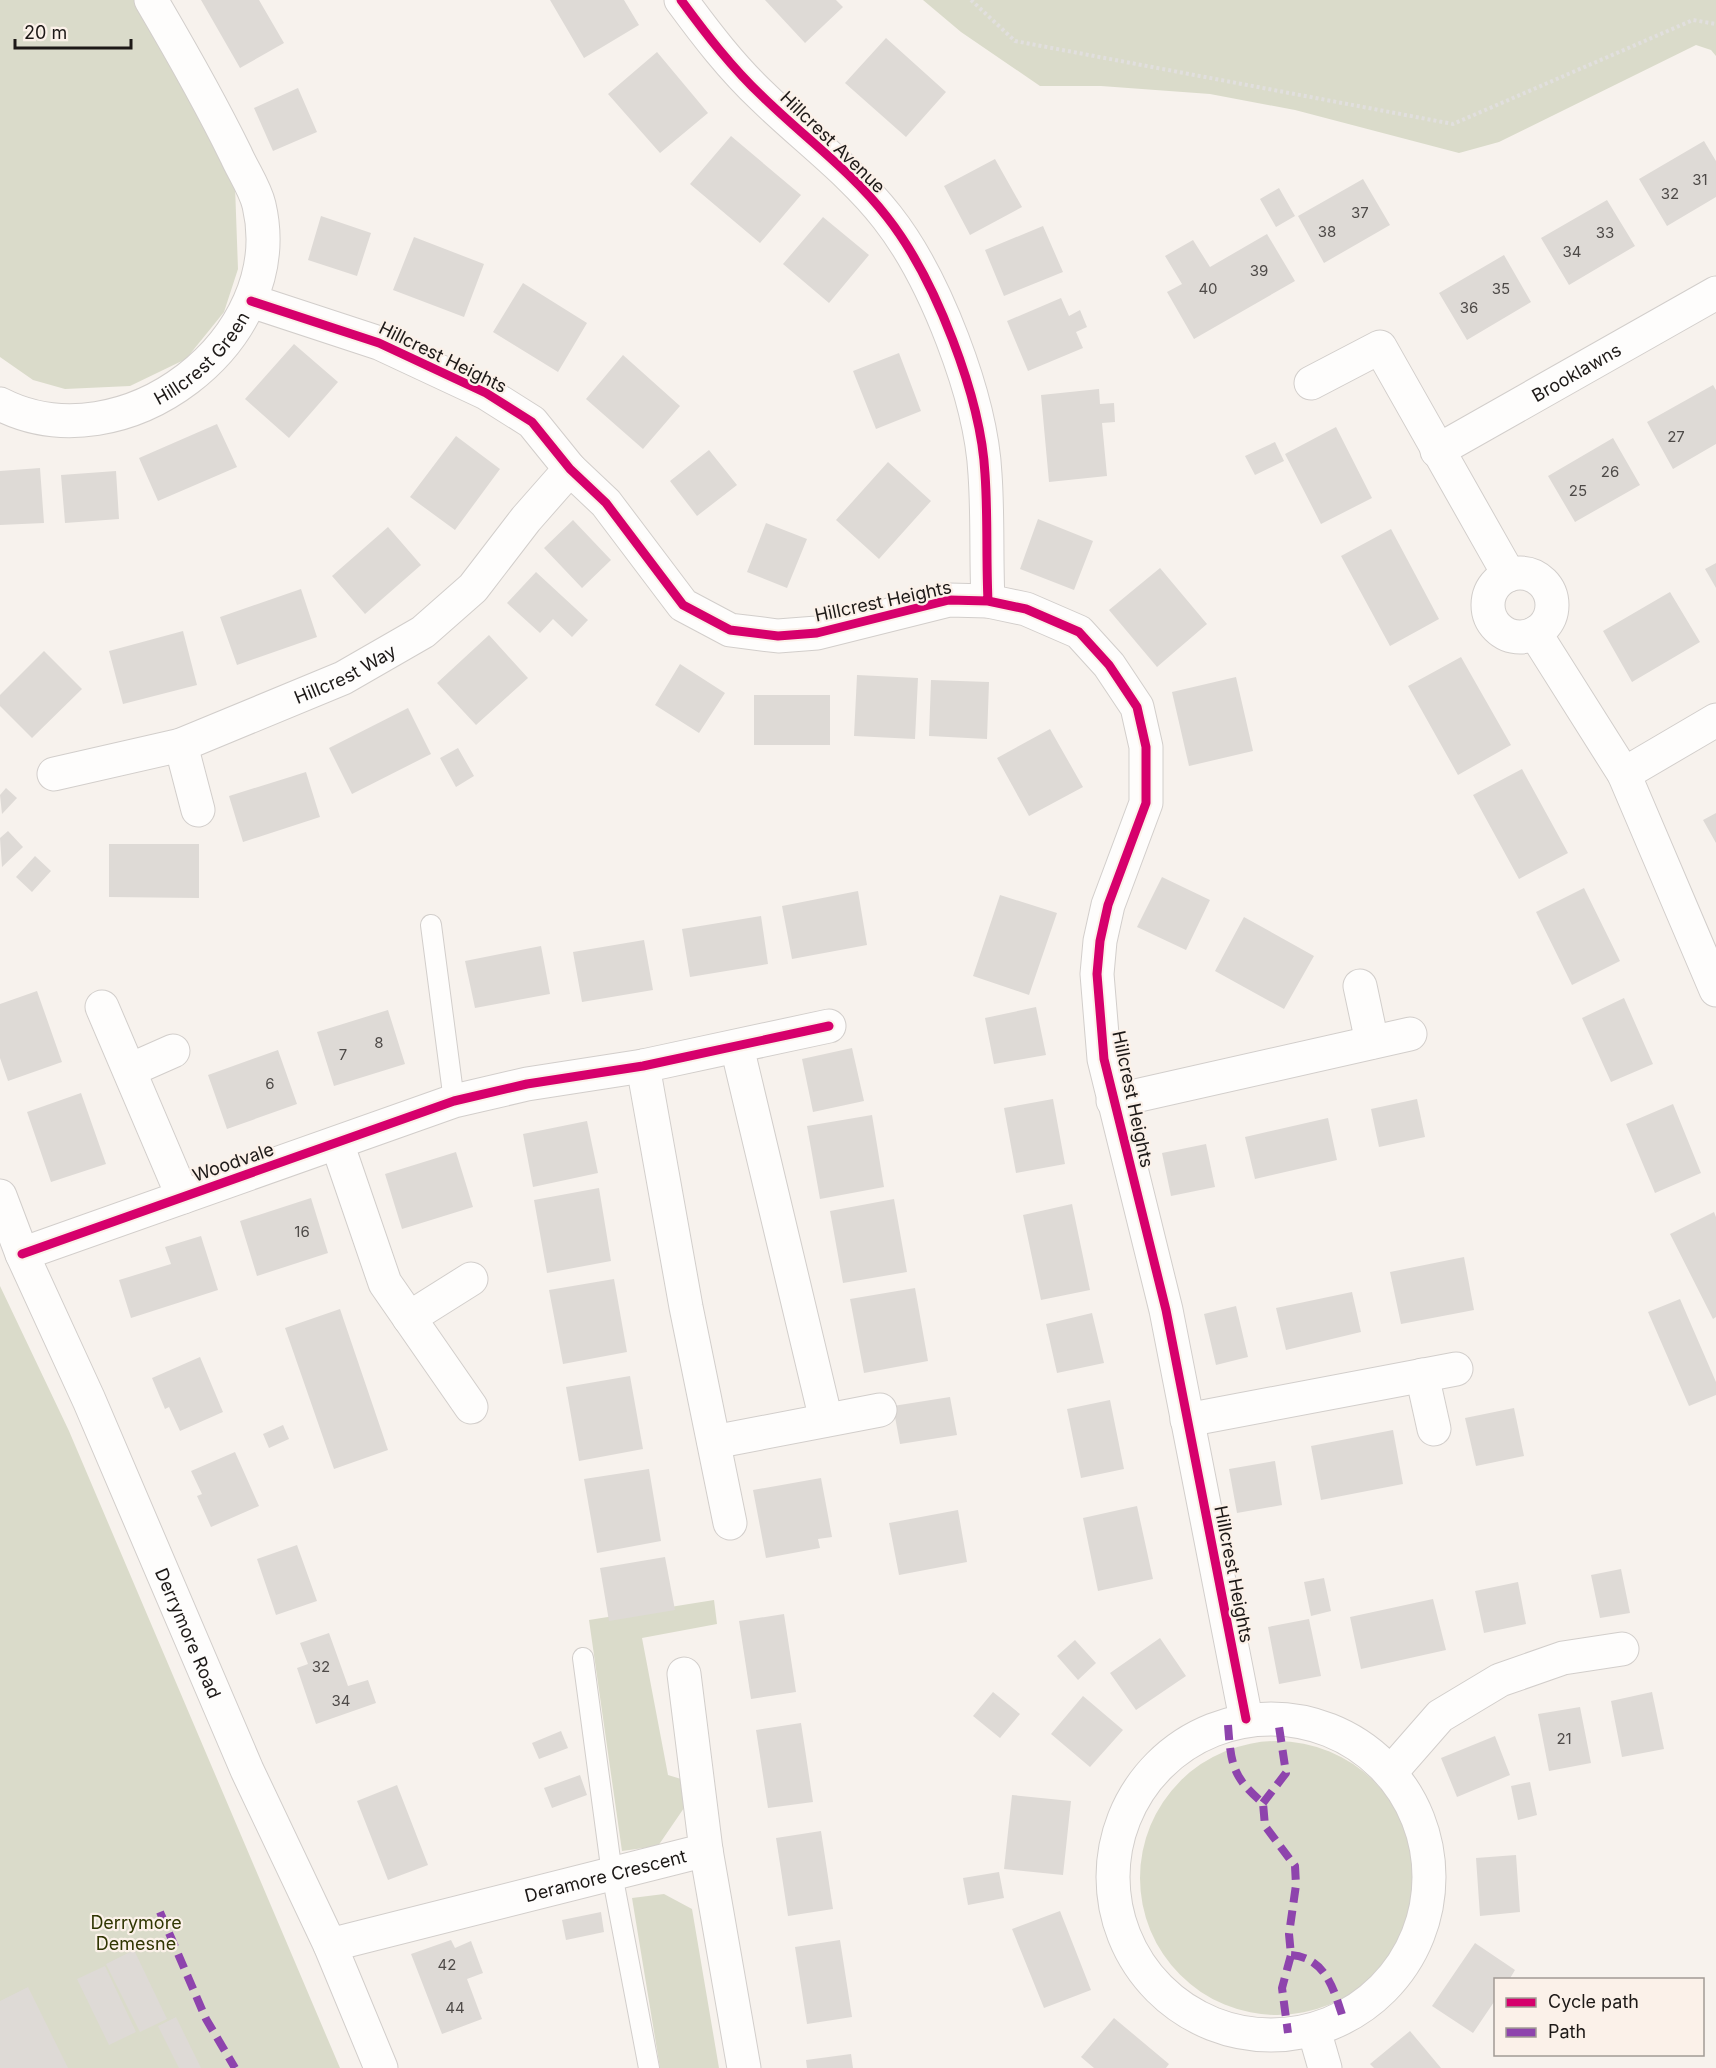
<svg xmlns="http://www.w3.org/2000/svg" width="1716" height="2068" font-family="Inter,sans-serif">
	<rect width="100%" height="100%" fill="#f7f2ed"/>
	<path fill="#dadbca" d="M0 0H136L235 186 238 269 224 312 186 359 130 386 65 389 33 380 0 357Z
		M923 0H1716V56L1711 50 1696 45 1499 142 1459 153 1295 110 1210 94 1101 86H1040L961 32Z
		M0 1286 69 1431 340 2068H0Z
		M714 1600 717 1624 642 1638 668 1775 681 1779 684 1808 658 1846 622 1851 589 1620Z
		M1140 1878a137 137 0 1 1 274 0a137 137 0 1 1-274 0Z
		M664 1894 692 1909 719 2068H660L632 1898Z"/>
	<path fill="#dedad6" d="M201 0H259L284 43 240 68Z
		M550 0H624L639 25 584 58Z
		M765 0H836L843 7 805 43Z
		M886 38 946 92 906 137 845 83Z
		M657 52 708 113 660 153 608 94Z
		M298 88 317 132 273 151 254 108Z
		M731 136 801 195 760 243 690 184Z
		M1704 141 1716 161V197L1667 226 1639 179Z
		M995 159 1022 207 970 235 944 186Z
		M1363 179 1390 225 1324 263 1298 216Z
		M1279 188 1295 216 1276 227 1260 199Z
		M1607 200 1635 246 1569 285 1541 238Z
		M321 216 371 233 357 276 308 260Z
		M823 217 869 255 829 303 783 264Z
		M1043 226 1063 272 1004 296 985 250Z
		M1267 234 1295 281 1194 339 1167 292 1182 284 1165 256 1193 240 1210 267Z
		M414 237 484 264 464 317 393 290Z
		M1504 255 1531 302 1467 340 1439 293Z
		M523 283 587 323 558 372 493 332Z
		M1061 298 1069 316 1080 310 1087 327 1076 332 1083 348 1028 371 1007 321Z
		M294 344 338 382 289 438 245 399Z
		M899 353 921 411 876 429 853 371Z
		M623 355 680 406 643 449 586 399Z
		M1713 385 1716 390V444L1673 469 1647 422Z
		M1099 389 1100 404 1114 403 1115 422 1102 423 1107 476 1049 482 1041 395Z
		M217 424 237 467 158 501 139 458Z
		M1336 427 1372 498 1321 524 1285 454Z
		M456 436 500 469 455 530 410 497Z
		M1613 438 1640 485 1575 522 1548 476Z
		M1275 442 1284 461 1255 475 1245 456Z
		M709 450 737 485 697 516 670 481Z
		M888 462 931 501 879 559 836 520Z
		M40 468 44 523 0 525V471Z
		M116 471 119 519 65 523 61 475Z
		M1038 519 1093 541 1074 590 1020 569Z
		M573 520 611 560 582 588 544 548Z
		M766 523 807 539 787 588 747 572Z
		M388 527 421 565 365 614 332 576Z
		M1391 529 1439 619 1390 646 1341 556Z
		M1716 563V588L1705 569Z
		M1160 568 1207 624 1157 667 1109 610Z
		M536 572 588 620 572 637 553 619 540 633 507 603Z
		M301 589 317 637 237 665 220 617Z
		M1670 592 1700 642 1632 682 1603 631Z
		M183 631 197 685 123 704 109 651Z
		M489 635 528 678 476 725 437 683Z
		M44 651 82 689 32 738 0 706V695Z
		M1461 657 1511 745 1458 775 1408 686Z
		M680 664 725 693 699 733 655 705Z
		M857 675 918 678 915 739 854 736Z
		M1236 677 1253 751 1189 766 1172 692Z
		M931 680 989 682 987 739 929 736Z
		M754 695H830V745H754Z
		M408 708 431 754 352 794 329 748Z
		M1050 729 1083 787 1029 816 997 758Z
		M458 748 474 776 456 787 440 758Z
		M1522 769 1568 853 1519 879 1473 795Z
		M306 772 320 817 243 842 229 796Z
		M6 788 17 798 2 814 0 795Z
		M1716 813V843L1703 820Z
		M8 831 23 847 2 867 0 838Z
		M109 844H199V898L109 897Z
		M35 856 51 871 32 892 16 877Z
		M1162 877 1210 900 1186 950 1137 927Z
		M1584 888 1620 961 1572 985 1536 912Z
		M858 891 867 945 792 959 782 906Z
		M1000 895 1057 913 1029 995 973 976Z
		M761 916 768 964 690 977 682 929Z
		M1244 917 1314 956 1284 1009 1215 971Z
		M644 940 653 990 582 1002 573 952Z
		M541 946 550 994 475 1008 465 961Z
		M37 991 62 1062 8 1081 0 1058V1004Z
		M1624 998 1653 1064 1611 1082 1582 1018Z
		M1036 1007 1046 1055 994 1064 985 1018Z
		M388 1010 405 1064 334 1086 317 1032Z
		M852 1048 864 1101 813 1112 802 1059Z
		M278 1050 297 1104 227 1129 208 1075Z
		M81 1093 106 1164 51 1182 27 1112Z
		M1053 1099 1065 1164 1016 1173 1004 1108Z
		M1417 1099 1425 1137 1379 1147 1371 1109Z
		M1673 1104 1701 1173 1655 1193 1626 1124Z
		M872 1115 884 1187 820 1199 807 1126Z
		M1328 1118 1337 1160 1255 1179 1245 1137Z
		M587 1121 598 1173 533 1187 523 1134Z
		M1206 1144 1215 1187 1171 1196 1162 1153Z
		M456 1152 473 1207 402 1229 385 1174Z
		M599 1188 611 1261 547 1273 534 1200Z
		M311 1198 328 1253 257 1276 240 1221Z
		M894 1199 907 1272 843 1283 830 1211Z
		M1072 1204 1090 1290 1041 1300 1023 1215Z
		M1714 1212 1716 1217V1317L1713 1319 1670 1234Z
		M201 1236 218 1290 131 1318 119 1280 171 1264 165 1247Z
		M1464 1257 1474 1310 1401 1324 1390 1272Z
		M614 1279 627 1352 563 1364 549 1290Z
		M915 1288 928 1361 864 1373 850 1299Z
		M1352 1292 1361 1332 1286 1350 1276 1308Z
		M1680 1299 1716 1382V1395L1689 1406 1648 1312Z
		M1236 1306 1248 1357 1216 1365 1204 1314Z
		M340 1309 388 1450 334 1469 285 1328Z
		M1092 1313 1104 1363 1057 1373 1046 1324Z
		M200 1357 223 1412 180 1431 169 1407 165 1409 152 1378Z
		M630 1376 643 1449 579 1461 566 1387Z
		M950 1397 957 1435 900 1444 893 1406Z
		M1110 1400 1124 1469 1081 1478 1067 1409Z
		M1514 1408 1524 1456 1476 1466 1465 1418Z
		M283 1425 289 1439 269 1448 263 1434Z
		M1393 1430 1403 1484 1321 1500 1311 1446Z
		M235 1452 259 1506 211 1527 197 1496 202 1494 191 1471Z
		M1275 1461 1282 1505 1237 1513 1229 1469Z
		M649 1469 661 1541 597 1553 584 1479Z
		M821 1478 832 1537 818 1539 820 1548 766 1558 753 1490Z
		M1137 1506 1153 1579 1098 1591 1083 1518Z
		M958 1510 967 1562 899 1575 889 1523Z
		M297 1545 317 1601 276 1615 257 1559Z
		M665 1557 675 1610 609 1621 600 1568Z
		M1621 1569 1630 1613 1600 1618 1591 1575Z
		M1324 1578 1331 1611 1311 1616 1304 1582Z
		M1518 1582 1526 1624 1484 1633 1475 1591Z
		M1433 1599 1446 1650 1361 1669 1350 1617Z
		M784 1614 796 1692 751 1699 739 1621Z
		M1309 1619 1321 1676 1279 1684 1268 1627Z
		M329 1633 348 1686 368 1680 376 1703 316 1724 297 1668 308 1664 300 1643Z
		M1160 1638 1186 1676 1136 1710 1110 1673Z
		M1075 1640 1096 1663 1078 1680 1057 1656Z
		M993 1692 1020 1714 1000 1738 973 1716Z
		M1652 1692 1664 1749 1622 1757 1611 1701Z
		M1083 1696 1123 1730 1090 1767 1051 1734Z
		M1580 1707 1591 1763 1549 1771 1538 1714Z
		M801 1723 813 1802 768 1808 756 1730Z
		M561 1731 568 1748 539 1759 532 1743Z
		M1495 1736 1510 1775 1457 1797 1441 1758Z
		M580 1775 587 1795 552 1808 544 1788Z
		M1530 1782 1537 1815 1518 1820 1511 1786Z
		M397 1785 428 1865 388 1880 357 1801Z
		M1012 1795 1071 1801 1063 1875 1004 1869Z
		M821 1831 833 1909 788 1916 776 1838Z
		M1516 1855 1520 1912 1480 1916 1476 1858Z
		M999 1872 1004 1898 968 1905 963 1878Z
		M1060 1911 1091 1990 1044 2008 1012 1929Z
		M601 1912 604 1932 566 1940 562 1920Z
		M451 1940 455 1948 471 1941 483 1973 467 1979 482 2019 442 2034 411 1954Z
		M840 1940 852 2017 807 2024 795 1947Z
		M1475 1943 1515 1970 1509 1980H1496V1999L1473 2033 1432 2006Z
		M134 1950 167 2019 140 2032 106 1964Z
		M105 1966 136 2032 109 2045 77 1979Z
		M28 1987 68 2068H0V2001Z
		M176 2017 201 2068H179L158 2026Z
		M1114 2018 1169 2064 1166 2068H1094L1081 2057Z
		M1410 2031 1441 2068H1374L1370 2064Z
		M851 2054 853 2068H807L806 2060Z"/>
	<g fill="none" stroke-linecap="round" stroke-linejoin="round">
		<g stroke="#d2cecb" stroke-width="22">
			<path id="service" d="M431 925 454 1101
				M583 1658 612 1874 649 2068"/>
		</g>
		<g stroke="#d2cecb" stroke-width="35">
			<g id="minor">
				<path d="M681 0C706 34 732 68 763 97 804 137 852 172 887 217 935 278 981 397 985 474 988 516 986 559 988 601"/>
				<path d="M251 301 379 343 486 393 532 422 570 469 606 503 683 605 730 630 778 636 817 633 949 600 988 601 1026 609 1079 632 1109 665 1137 707 1146 747V803L1108 905 1100 941 1097 974 1104 1059 1166 1310 1246 1719"/>
				<path d="M1311 383 1380 347 1509 575"/>
				<path id="s1" d="M0 404C123 467 291 340 259 205 255 188 243 171 236 155 210 102 181 51 151 0"/>
				<path id="s2" d="M1437 451 1716 293"/>
				<circle cx="1520" cy="605" r="32"/>
				<path d="M1535 633 1624 774 1716 990"/>
				<path d="M181 745 198 810"/>
				<path id="s3" d="M54 774 181 745 343 678 423 632 473 588 526 519 570 469"/>
				<path d="M1624 774 1716 720"/>
				<path d="M1360 986 1372 1042"/>
				<path d="M102 1007 183 1197"/>
				<path d="M737 1047 826 1420"/>
				<path d="M643 1066 686 1307 730 1523"/>
				<path d="M130 1070 173 1051"/>
				<path d="M1113 1101 1410 1034"/>
				<path d="M337 1143 385 1283 471 1407"/>
				<path d="M22 1254 454 1101 527 1084 643 1066 829 1026"/>
				<path d="M409 1318 471 1279"/>
				<path d="M1422 1375 1434 1429"/>
				<path d="M1187 1420 1456 1369"/>
				<path d="M714 1442 880 1410"/>
				<circle cx="1271" cy="1877" r="158"/>
				<path d="M1391 1772 1440 1716 1500 1680 1563 1658 1622 1649"/>
				<path d="M706 1850 744 2068"/>
				<path id="s4" d="M330 1945 706 1850 684 1674"/>
				<path d="M1314 2030 1325 2068"/>
			</g>
		</g>
		<g stroke="#d2cecb" stroke-width="35">
			<g id="secondary">
				<path id="s5" d="M0 1196 22 1254 89 1400 247 1770 330 1945 381 2068"/>
			</g>
		</g>
		<path stroke="#e1dfde" stroke-width="4" stroke-dasharray="3 3" stroke-linecap="butt" d="M971 0 1015 41 1453 124 1693 20 1716 24"/>
		<use href="#service" stroke="#fefdfc" stroke-width="20"/>
		<use href="#minor" stroke="#fefdfc" stroke-width="33"/>
		<use href="#secondary" stroke="#fefdfc" stroke-width="33"/>
		<path stroke="#8e44ad" stroke-width="8" stroke-dasharray="15 8" stroke-linecap="butt" d="M1228 1725C1231 1764 1232 1777 1263 1803L1265 1826 1295 1866 1296 1885 1289 1934 1291 1955 1282 1988 1288 2033
			M1263 1803 1286 1773 1278 1720
			M160 1912 206 2019 235 2068
			M1291 1955C1327 1958 1334 1991 1344 2021"/>
		<g stroke="#fbf1e9" stroke-width="13">
			<path id="cycleway" d="M681 0C706 34 732 68 763 97 804 137 852 172 887 217 935 278 981 397 985 474 988 516 986 559 988 601
				M251 301 379 343 486 393 532 422 570 469 606 503 683 605 730 630 778 636 817 633 949 600 988 601 1026 609 1079 632 1109 665 1137 707 1146 747V803L1108 905 1100 941 1097 974 1104 1059 1166 1310 1246 1719
				M22 1254 454 1101 527 1084 643 1066 829 1026"/>
		</g>
		<use href="#cycleway" stroke="#d6006c" stroke-width="9"/>
	</g>
	<g text-anchor="middle" dominant-baseline="central" stroke-width="4.5" stroke-linejoin="round" paint-order="stroke">
		<g font-size="15" fill="#4e4a48">
			<text x="1700" y="179">31</text>
			<text x="1670" y="193">32</text>
			<text x="1360" y="212">37</text>
			<text x="1327" y="231">38</text>
			<text x="1605" y="232">33</text>
			<text x="1572" y="251">34</text>
			<text x="1259" y="270">39</text>
			<text x="1208" y="288">40</text>
			<text x="1501" y="288">35</text>
			<text x="1469" y="307">36</text>
			<text x="1676" y="436">27</text>
			<text x="1610" y="471">26</text>
			<text x="1578" y="490">25</text>
			<text x="379" y="1042">8</text>
			<text x="343" y="1054">7</text>
			<text x="270" y="1083">6</text>
			<text x="302" y="1231">16</text>
			<text x="321" y="1666">32</text>
			<text x="341" y="1700">34</text>
			<text x="1564" y="1738">21</text>
			<text x="447" y="1964">42</text>
			<text x="455" y="2007">44</text>
		</g>
		<g font-size="18" fill="#1d1917" stroke="#fbf1e9">
			<text transform="translate(833 142) rotate(44)">Hillcrest Avenue</text>
			<text stroke="none"><textPath href="#s1" startOffset="224">Hillcrest Green</textPath></text>
			<text transform="translate(443 357) rotate(26)">Hillcrest Heights</text>
			<text stroke="none"><textPath href="#s2" startOffset="160">Brooklawns</textPath></text>
			<text transform="translate(883 601) rotate(-12)">Hillcrest Heights</text>
			<text stroke="none"><textPath href="#s3" startOffset="309">Hillcrest Way</textPath></text>
			<text transform="translate(1133 1099) rotate(78)">Hillcrest Heights</text>
			<text transform="translate(233 1162) rotate(-19)">Woodvale</text>
			<text transform="translate(1234 1574) rotate(79)">Hillcrest Heights</text>
			<text stroke="none"><textPath href="#s5" startOffset="476">Derrymore Road</textPath></text>
			<text stroke="none"><textPath href="#s4" startOffset="284">Deramore Crescent</textPath></text>
		</g>
		<g font-size="18" fill="#303602" stroke="#fbf1e9">
			<text x="136" y="1922">Derrymore<tspan x="136" dy="21">Demesne</tspan></text>
		</g>
	</g>
	<rect x="1494" y="1978" width="210" height="78" fill="#fbf1e9" stroke="#a29b95" stroke-width="1.5"/>
	<rect x="1506" y="1998" width="30" height="9" fill="#d6006c" stroke="#a29b95" stroke-width="1.5"/>
	<text x="1548" y="2008" font-size="18" fill="#1d1917">Cycle path</text>
	<rect x="1506" y="2028" width="30" height="9" fill="#8e44ad" stroke="#a29b95" stroke-width="1.5"/>
	<text x="1548" y="2038" font-size="18" fill="#1d1917">Path</text>
	<path d="M15 39v9h116v-9" fill="none" stroke="#1d1917" stroke-width="3"/>
	<text x="24" y="39" font-size="18" fill="#1d1917" stroke="#fbf1e9" stroke-width="4.5" paint-order="stroke">20 m</text>
</svg>
